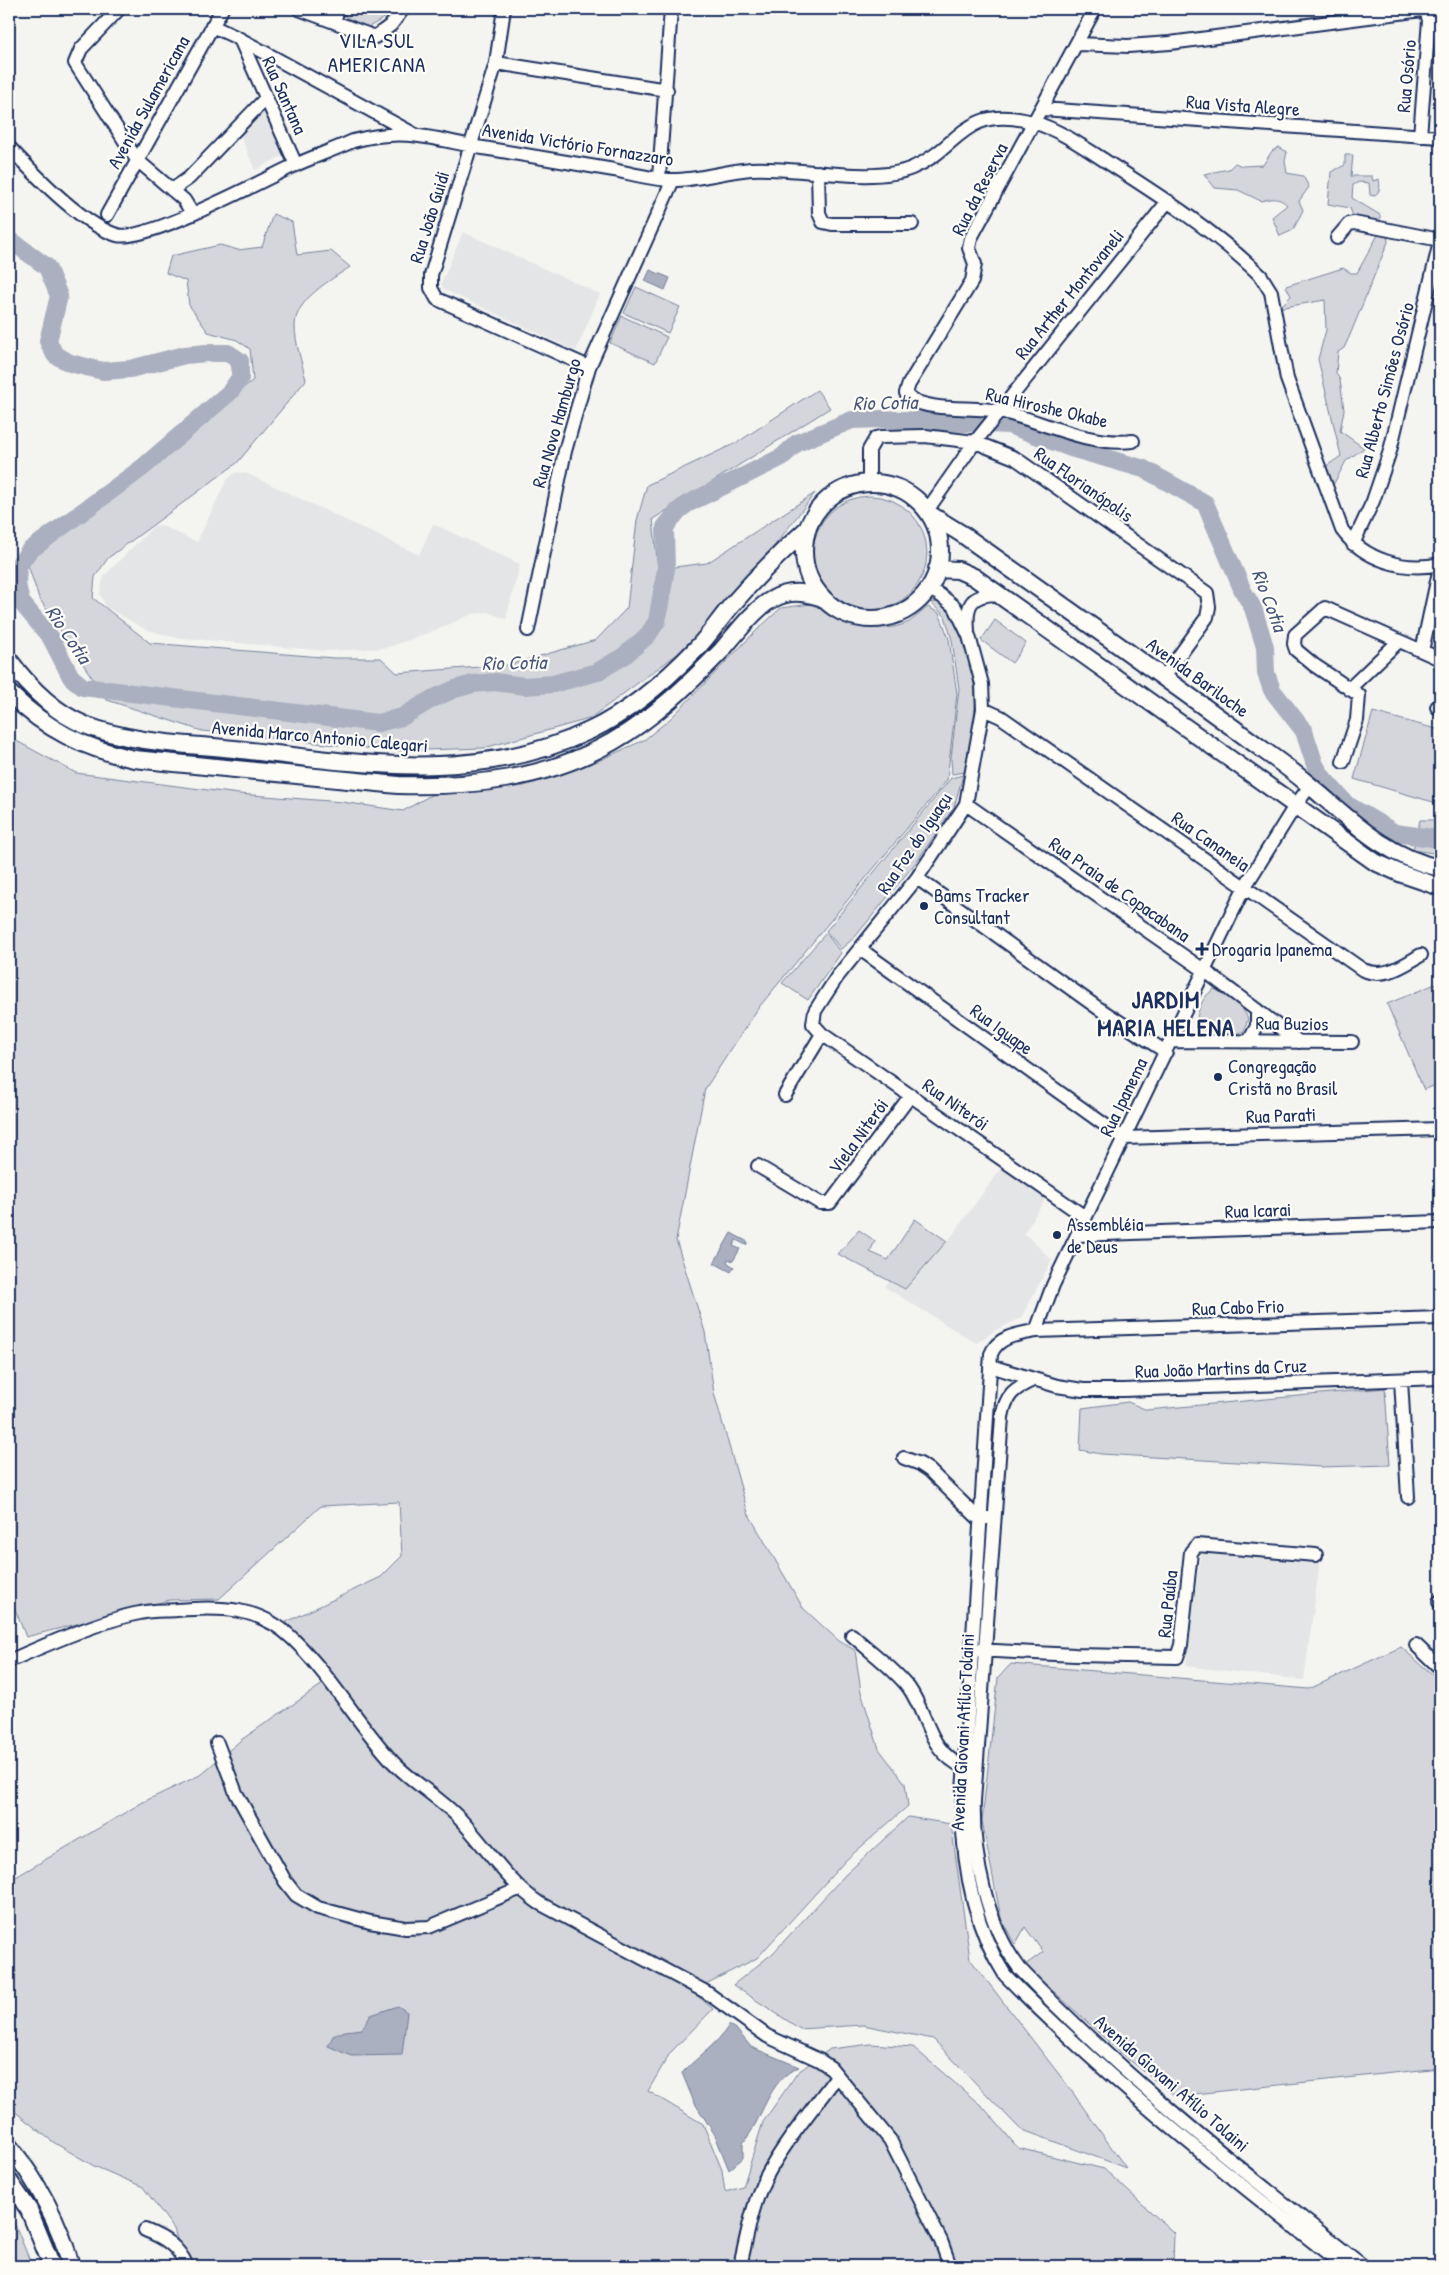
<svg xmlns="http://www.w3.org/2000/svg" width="1449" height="2275" font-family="'Patrick Hand',sans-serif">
	<rect width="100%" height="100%" fill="#f4f4f1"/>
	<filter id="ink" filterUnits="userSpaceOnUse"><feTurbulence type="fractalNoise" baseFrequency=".02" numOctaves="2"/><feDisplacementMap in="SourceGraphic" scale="10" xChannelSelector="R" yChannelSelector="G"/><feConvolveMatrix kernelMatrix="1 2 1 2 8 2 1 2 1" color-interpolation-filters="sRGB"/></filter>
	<g filter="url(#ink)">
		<path fill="#e4e5e6" d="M264 108 284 155 255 170 239 132Z
			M463 232 600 294 576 351 445 290 441 284Z
			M236 472 248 474 419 555 433 524 520 564 506 619 487 612 472 614 436 630 386 648 326 651 173 637 145 629 106 607 100 594 104 576 154 526 160 525 197 542 226 481Z
			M1002 1167 1046 1198 1024 1233 1052 1260 1021 1318 996 1330 976 1343 885 1287 922 1228 948 1241Z
			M1209 1550 1320 1561 1304 1680 1186 1666 1200 1558 1202 1553Z"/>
		<path fill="#d4d6db" stroke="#78829c" d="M346 9H394L393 13 367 28 343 15Z
			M1279 147 1287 152 1285 161 1287 173 1303 176 1309 187 1299 201 1303 210 1293 230 1280 236 1272 217 1287 205C1280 197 1271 198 1261 201L1238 190 1215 188 1204 174 1229 169 1235 163 1242 166 1263 165 1272 151Z
			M1345 155H1353L1351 176H1372L1373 181 1379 179C1380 186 1381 191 1374 196L1370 195 1369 183 1359 182 1353 185 1352 198 1380 215V225L1354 219 1350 208 1328 204 1331 172 1345 165Z
			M273 214 292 222 297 255 331 251 350 267C331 280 295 299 295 326 295 343 302 363 306 380L237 463 108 558 95 577 93 598 150 643 334 658H381L397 673 508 665 596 640 627 608 637 520 647 485 738 442 817 390 830 408 653 519 658 569 707 563 815 493 756 570 680 652 589 719 484 748 394 751 202 731 107 700 39 598 27 562 253 380 250 349 237 340 208 332 189 305 186 281 166 273 171 256 220 245 238 250 262 247Z
			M1379 233 1387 234 1388 242 1350 335 1344 348 1338 352 1336 373 1340 380 1344 410 1340 431 1364 448 1346 461 1332 487 1325 467 1341 456 1318 359 1326 330 1325 300 1279 308 1291 296 1286 286 1343 268 1351 273H1357Z
			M636 287 680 307 668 333 624 313Z
			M622 316 667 337 655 363 610 343Z
			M813 553a57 57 0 1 1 114 0a57 57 0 1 1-114 0Z
			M930 602 946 603C964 639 979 678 974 719 973 736 968 754 965 772L952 774 951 758 959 689 952 640 945 616Z
			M811 604C841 618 875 638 909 622 915 618 922 612 928 607L939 613 949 639 957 694 947 780 759 1007 705 1089 676 1240 705 1332 714 1393 748 1513 803 1608 839 1641 855 1650 861 1692 879 1749 905 1783 908 1806 846 1860 757 1958 692 1991 713 2009 670 2053 648 2091 703 2124 722 2170 725 2192 743 2187 763 2122 798 2072 830 2049 871 2044 913 2047 984 2108 1018 2148 1104 2169 1174 2233 1173 2266H185L174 2229 143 2187 94 2166 53 2142 9 2107V1881L143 1802 200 1775 241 1740 333 1677 313 1649 286 1622 381 1577 402 1556 399 1502 321 1506 219 1599 170 1600 26 1637 9 1594V737L76 773 239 794 342 802 403 811 431 795 524 786 598 761 644 740 671 718 757 630 781 608Z
			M995 620 1026 643 1012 663 981 640Z
			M1373 712 1440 730V804L1354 779Z
			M963 775 954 807 917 861 855 937 841 949 826 931 951 778Z
			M1420 820H1440V854L1413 850Z
			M826 933 841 953 808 1000 782 983Z
			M1440 982V1083L1424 1090 1387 1004Z
			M1214 989 1239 1001 1248 1019 1244 1031 1230 1036H1198C1194 1019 1199 999 1214 989Z
			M915 1219 947 1241 905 1289 838 1254 859 1230 875 1241 870 1252 888 1260Z
			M1385 1388 1390 1465 1321 1467 1101 1454 1080 1450 1082 1408 1128 1402 1147 1410Z
			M1401 1647 1440 1681V2068L1175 2096 1123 2055 1025 1965 1043 1952 1025 1927 1015 1945 1001 1918 982 1821 998 1678 1011 1664 1309 1689Z
			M908 1817 951 1824 970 1959 1068 2086 1126 2168 1020 2129 933 2039 863 2025 800 2029 733 1985 773 1953 845 1875Z
			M9 2216 14 2222 32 2266H9Z"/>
		<path fill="#aab0bf" stroke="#717c98" d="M650 270 670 278 665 290 645 281Z
			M731 1233 748 1242 746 1245 736 1240 733 1246 740 1249 733 1261 728 1259 727 1262 734 1267 731 1272 714 1263Z
			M398 2006 407 2012 402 2055 351 2056 328 2046 333 2036 345 2031 362 2029 371 2015Z
			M729 2025 737 2030 751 2047 799 2067C768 2079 763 2120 743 2143V2158L729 2170 715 2135 694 2102 682 2073C699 2055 717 2045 729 2025Z"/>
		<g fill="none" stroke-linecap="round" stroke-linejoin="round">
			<path stroke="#aab0bf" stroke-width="18" d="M9 239 47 267 59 296 48 341 55 355 70 363 103 371 130 369 185 355 207 353H228L240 361V378L230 392 142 468 29 551 18 566 17 584 21 602 51 638 71 677 83 687 378 723 402 717 432 699 455 689 473 684 495 682 524 686 553 684 597 672 624 656 648 635 657 621 666 569 665 527 678 511 687 504 782 457 797 443 852 420 882 419 1009 425 1071 448 1144 469 1205 503 1243 591 1253 608 1265 647 1266 673 1272 690 1304 731 1315 765 1324 779 1346 804 1395 833 1440 839"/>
			<g stroke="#1b2f5e" stroke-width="16">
				<path id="minor" d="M119 9 81 49 75 63 137 160 184 200 192 213
					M299 9 375 37 391 25 403 9
					M504 9 496 63 431 275V288L437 299 589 367
					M1095 9 971 238 969 248 975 264 972 281 909 384 906 393 909 398C930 412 973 406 999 411 1043 421 1086 446 1133 441
					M334 22 338 9
					M212 26 240 39 412 133
					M240 39 296 165
					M1077 44 1128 46 1170 43 1422 10 1426 11 1429 20 1420 136
					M496 63 667 90
					M1042 109 1440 137
					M9 147C33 173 83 225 117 235 145 243 261 181 293 166 313 157 333 150 353 141 406 127 432 139 483 148 527 155 571 163 614 170 633 174 654 180 673 180 699 180 725 171 751 169 796 166 872 185 912 168 959 148 962 108 1024 120 1055 126 1080 145 1107 162 1160 196 1215 231 1261 276L1271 292 1287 379 1342 530C1364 560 1404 572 1440 564
					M818 172 819 213 823 222 832 224H912
					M659 178 671 9
					M172 190 189 178 266 98
					M107 215 222 9
					M1337 238 1349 224 1354 223 1440 240
					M869 483V450L876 438 881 437 925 436 975 442 1015 458 1207 593 1209 607 1207 617 1164 677
					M928 509 975 442 1168 201
					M1353 544 1373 501 1390 451 1440 242
					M928 588 940 595 955 607 969 636 982 684 983 709 966 804 917 878 837 977 815 1011 813 1024 822 1034 1085 1217
					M528 630 565 451 589 367 673 180
					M968 631C966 606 969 595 996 594
					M1422 651 1440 567
					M1349 689 1399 641
					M1437 707 1440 705
					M983 709 1001 717 1363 970C1385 979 1402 966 1421 955
					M1343 762 1357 720 1359 695 1314 665 1296 650 1294 644 1295 635 1325 608 1440 659
					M1310 786 1295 806 1244 888 1053 1285 1036 1331C1019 1334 998 1336 991 1354L962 1808C963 1865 974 1927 1005 1975 1110 2082 1226 2174 1344 2266
					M966 804 1205 971 1299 1042
					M917 878 1098 1008 1166 1052
					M860 949 1123 1138 1440 1129
					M1172 1041 1352 1042
					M1249 1041 1257 1026V1010
					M785 1095 822 1034
					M758 1166 820 1203H830L911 1095
					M1077 1235 1440 1222
					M1036 1331 1440 1318
					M990 1366 1057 1386 1083 1390H1124L1440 1378
					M1033 1380C1013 1389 1006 1395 1002 1417L974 1801C972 1855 987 1926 1020 1969 1125 2079 1244 2172 1363 2266
					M1401 1380 1408 1497
					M904 1458 920 1464 929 1470 976 1516 987 1518
					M1439 1602 1440 1601
					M852 1635C869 1651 895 1669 909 1688 930 1719 927 1750 965 1768
					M1416 1645 1440 1668
					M977 1650 1075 1655 1177 1657 1181 1645 1191 1552 1197 1545 1316 1555
					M9 1661C45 1645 102 1620 140 1613 152 1610 165 1611 177 1610 221 1606 260 1607 293 1639 331 1676 357 1723 393 1762 413 1783 439 1797 459 1818 486 1846 506 1881 539 1903L706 1992 767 2036 819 2060 831 2068 890 2140 941 2241 950 2266
					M217 1743 236 1793 285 1881 296 1895 318 1908 370 1922 406 1928 429 1927 519 1889
					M145 2230C165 2238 178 2246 187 2266
					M740 2266C747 2237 752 2204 766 2177 785 2141 813 2109 837 2076"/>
			</g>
			<g stroke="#1b2f5e" stroke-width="20">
				<path id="major" d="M804 551a68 68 0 1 1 136 0a68 68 0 1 1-136 0Z
					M931 515 962 534C1063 606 1166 678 1266 752 1280 762 1295 773 1308 784 1349 818 1385 857 1440 868
					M937 569 958 570 974 577 1375 862 1402 874 1440 887
					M9 660C29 687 53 712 85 725 131 743 185 744 234 749 354 763 477 785 591 730 629 712 667 679 696 649 709 636 719 620 731 606 755 578 781 552 808 528
					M9 693C47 730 83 748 134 759L398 785C473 787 545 780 612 742 654 718 688 685 722 650 735 635 756 607 773 599 789 590 803 592 820 597
					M9 2146C37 2180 60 2224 71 2266
					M9 2181 29 2210 52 2266"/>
			</g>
			<use href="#minor" stroke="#fdfcf7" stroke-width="12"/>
			<use href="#major" stroke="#fdfcf7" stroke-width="16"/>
		</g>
	</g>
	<g fill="#1b2f5e" stroke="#fdfcf7" stroke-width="2">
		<circle cx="924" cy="906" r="5"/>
		<path d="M1199.5 941.5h5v5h5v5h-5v5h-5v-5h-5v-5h5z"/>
		<circle cx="1218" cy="1077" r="5"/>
		<circle cx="1057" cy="1235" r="5"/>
	</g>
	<g text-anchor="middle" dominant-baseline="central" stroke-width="4.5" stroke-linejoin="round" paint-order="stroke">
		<g font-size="19" fill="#1b2f5e" stroke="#fdfcf7">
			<text transform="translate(1406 76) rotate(-85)">Rua Osório</text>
			<text transform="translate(285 95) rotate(66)">Rua Santana</text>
			<text transform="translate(148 102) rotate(-61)">Avenida Sulamericana</text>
			<text transform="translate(1243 105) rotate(4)">Rua Vista Alegre</text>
			<text transform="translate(578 144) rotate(9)">Avenida Victório Fornazzaro</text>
			<text transform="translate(979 189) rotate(-63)">Rua da Reserva</text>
			<text transform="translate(429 217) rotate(-73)">Rua João Guidi</text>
			<text transform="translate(1069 294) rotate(-51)">Rua Arther Montovaneli</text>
			<text transform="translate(1384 390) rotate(-75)">Rua Alberto Simões Osório</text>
			<text transform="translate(1047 407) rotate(13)">Rua Hiroshe Okabe</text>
			<text transform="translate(556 423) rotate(-74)">Rua Novo Hamburgo</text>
			<text transform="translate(1084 484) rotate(35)">Rua Florianópolis</text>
			<text transform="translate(1198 677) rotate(36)">Avenida Bariloche</text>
			<text transform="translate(320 736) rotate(5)">Avenida Marco Antonio Calegari</text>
			<text transform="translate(1211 841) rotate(35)">Rua Cananeia</text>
			<text transform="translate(914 843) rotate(-56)">Rua Foz do Iguaçu</text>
			<text transform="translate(1120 889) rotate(35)">Rua Praia de Copacabana</text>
			<text transform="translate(1292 1023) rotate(1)">Rua Buzios</text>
			<text transform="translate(1002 1029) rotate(36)">Rua Iguape</text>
			<text transform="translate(1123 1097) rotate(-64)">Rua Ipanema</text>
			<text transform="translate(956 1104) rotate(35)">Rua Niterói</text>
			<text transform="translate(1281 1115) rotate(-2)">Rua Parati</text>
			<text transform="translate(858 1136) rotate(-54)">Viela Niterói</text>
			<text transform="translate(1258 1210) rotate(-2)">Rua Icarai</text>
			<text transform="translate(1238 1307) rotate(-2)">Rua Cabo Frio</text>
			<text transform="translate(1221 1368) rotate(-2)">Rua João Martins da Cruz</text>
			<text transform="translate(1167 1604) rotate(-84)">Rua Paúba</text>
			<text transform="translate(962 1732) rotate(-87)">Avenida Giovani Atílio Tolaini</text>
			<text transform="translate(1172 2083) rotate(41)">Avenida Giovani Atílio Tolaini</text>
		</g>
		<g font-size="19" fill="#1b2f5e" stroke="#fdfcf7" text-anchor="start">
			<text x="934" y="895">Bams Tracker<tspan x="934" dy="22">Consultant</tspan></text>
			<text x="1212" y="949">Drogaria Ipanema</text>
			<text x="1228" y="1066">Congregação<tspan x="1228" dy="22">Cristã no Brasil</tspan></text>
			<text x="1067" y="1224">Assembléia<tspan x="1067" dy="22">de Deus</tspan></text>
		</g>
		<g font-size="20" font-style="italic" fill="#46567b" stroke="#fdfcf7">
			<text transform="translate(885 402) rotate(-1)">Rio Cotia</text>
			<text transform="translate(1270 600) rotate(69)">Rio Cotia</text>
			<text transform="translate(69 634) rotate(56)">Rio Cotia</text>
			<text transform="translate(514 662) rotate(-1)">Rio Cotia</text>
		</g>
		<g font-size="21" letter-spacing="1" fill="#1b2f5e" stroke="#fdfcf7">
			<text x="377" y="40">VILA SUL<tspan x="377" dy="24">AMERICANA</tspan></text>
		</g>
		<g font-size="24" font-weight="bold" letter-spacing="1" fill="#1b2f5e" stroke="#fdfcf7">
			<text x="1166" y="999">JARDIM<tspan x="1166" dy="28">MARIA HELENA</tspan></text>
		</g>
	</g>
	<rect width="1449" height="2275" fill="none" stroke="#fdfcf7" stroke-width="30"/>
	<rect x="15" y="15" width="1419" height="2245" fill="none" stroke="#1b2f5e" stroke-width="2" filter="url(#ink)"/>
</svg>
